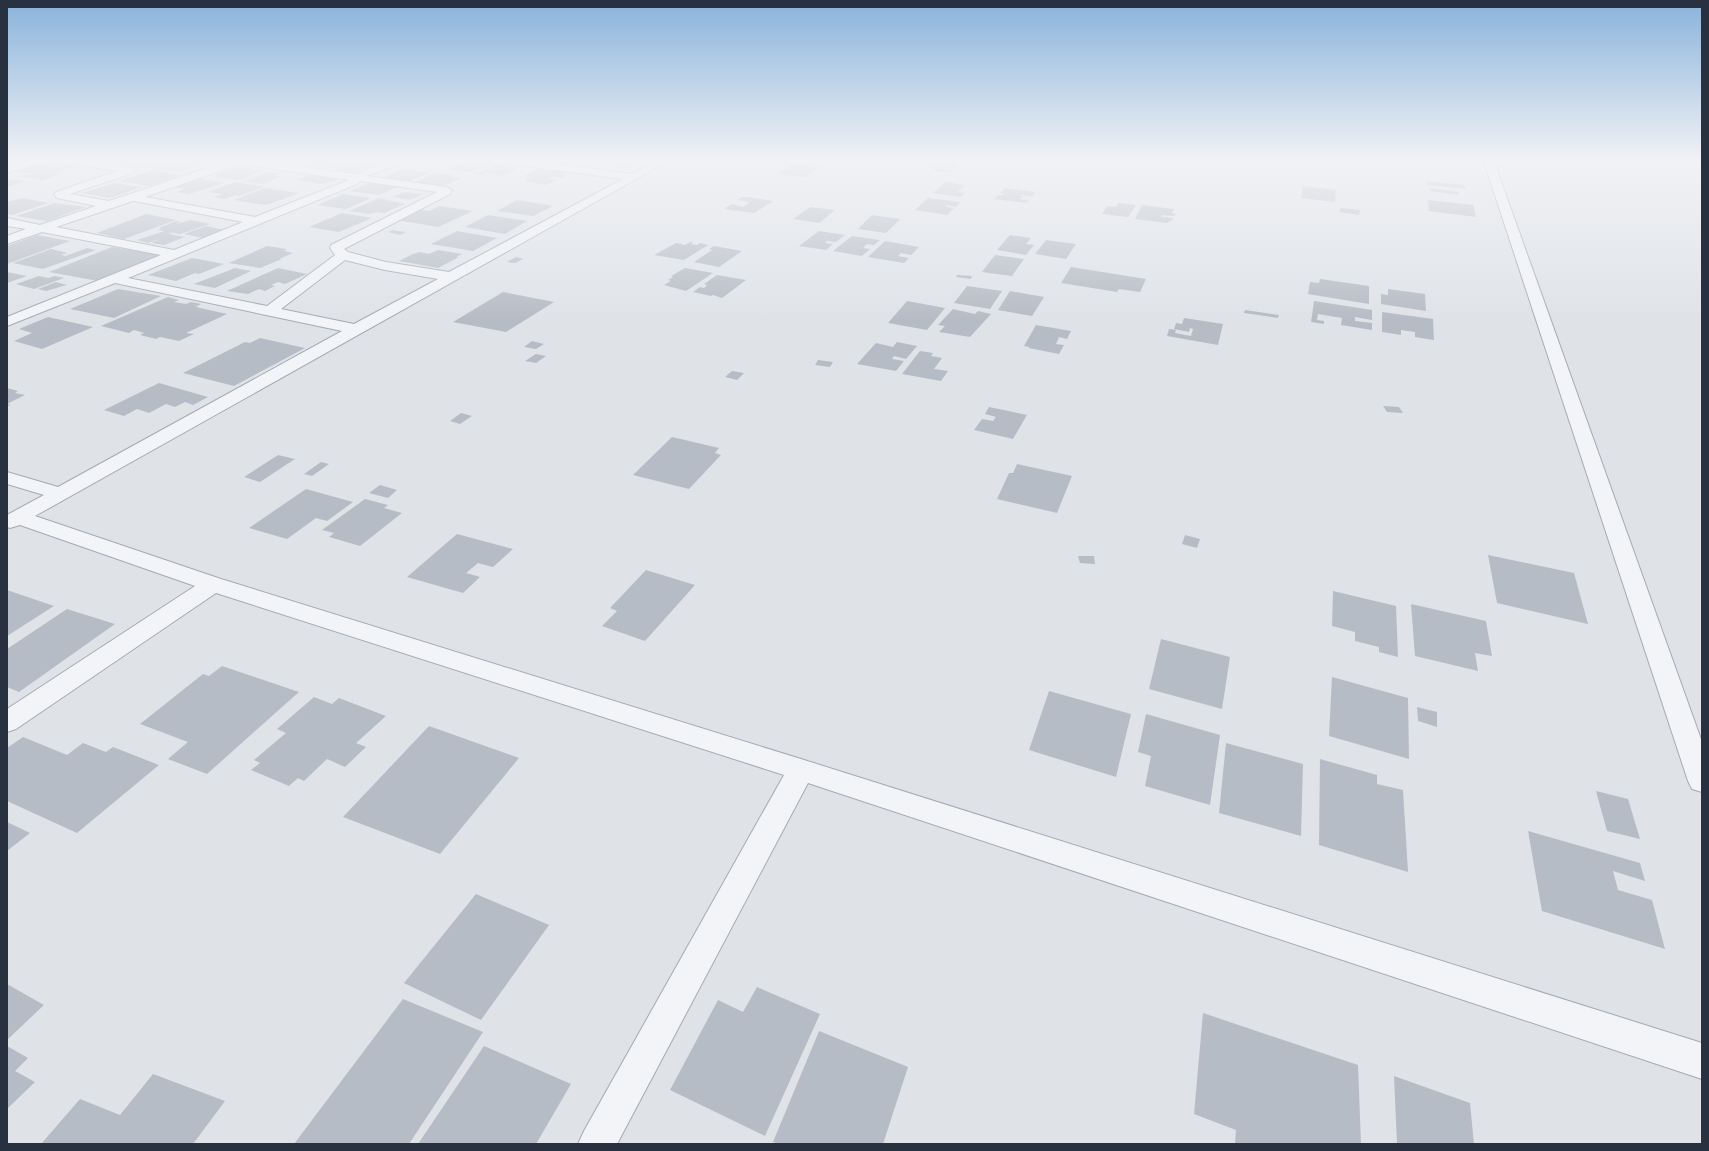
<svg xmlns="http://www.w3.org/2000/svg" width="1709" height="1151" font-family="'Archivo Narrow',sans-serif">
	<rect width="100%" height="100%" fill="#dfe3e8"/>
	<path fill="#b6bcc5" d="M7 159H24L10 162 13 163 7 164Z
		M105 159H139L124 164 101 160Z
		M145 159H197L210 161 175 172 128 164Z
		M274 159H309L296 163Z
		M312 159H345L328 165 304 162Z
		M349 159H378L384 160 354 171 326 167Z
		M627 159H633L643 160 628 168 613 166Z
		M937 159 959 162 953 168 943 167 941 169 950 170 949 172 931 170 934 167H929Z
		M46 160 79 166 55 173 61 174 42 180 21 176 28 174 47 176 16 171Z
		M482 160 495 162 468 172 447 169 467 161Z
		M793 163 820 166 806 177 778 174Z
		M498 164 511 165 507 166 519 168 502 176 487 173 483 175 476 174Z
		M237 167 263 171 238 180 212 176Z
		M548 167 572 170 561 175 566 176 561 178 551 177 547 178 557 180 546 185 525 181 529 179H524L529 176 521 177 540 168Z
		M403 169 429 173 410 181 383 178Z
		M153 170 181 175 148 186 119 181Z
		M268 172 280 174 275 176H282L263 184 245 181Z
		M436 173 452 175 449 176 461 178 442 187 413 183Z
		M310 175 334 179 339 180 321 184 296 180Z
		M198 178 224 183 189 194 176 192 185 189 172 186Z
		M7 179 25 181 7 187Z
		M374 181 402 185 379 195 350 191Z
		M1427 181 1464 185 1466 189 1428 185Z
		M235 182 264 187 239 196 235 195 225 199 214 197 222 194 208 192Z
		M945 182 965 185 958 192 965 193 961 197 933 193Z
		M114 183 142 187 110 198 82 193Z
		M1303 186 1336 190 1335 202 1301 198Z
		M265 188 299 193 266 205 234 200Z
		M1005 188 1036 192 1032 197 1022 195 1021 196 1024 197 1019 199 1029 200 1026 203 994 199 998 195H1002L1004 193H1000Z
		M1430 188 1458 192V195L1430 191Z
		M405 192 423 194 410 200 392 197Z
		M343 194 371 198 346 209 317 205Z
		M742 197H747L773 201 754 213 724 209 732 204 743 207 750 202 737 200Z
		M22 198 49 203 12 215 7 214V202Z
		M379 198 405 204 384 213 376 212 370 214 349 211Z
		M928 198 960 202 956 207 947 205 945 207 954 208 947 215 915 210Z
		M517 200 542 204H541L553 206 533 216 497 211Z
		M1428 200 1473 205 1476 217 1429 211Z
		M55 203 86 207 47 221 16 216Z
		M1119 203 1136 205 1128 217 1102 214 1107 206 1116 207Z
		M1142 205 1174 209 1172 213 1176 214 1174 216 1162 215 1161 217 1173 218 1172 221H1169L1168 223 1135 219Z
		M439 206 473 211 438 227 397 220 417 209 429 211Z
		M810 207 835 210 819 223 793 219Z
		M1341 208 1360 210 1359 215 1339 212Z
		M342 213 372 218 339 232 309 227Z
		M146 214 176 220 124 239 97 233Z
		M488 215 527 221 505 234 465 227Z
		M872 215 900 219 886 233 858 229Z
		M191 220 210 224 180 234 158 230 162 228H158L177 221 181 222 173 225Z
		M206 226 225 230 203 238 184 234Z
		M393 230 398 231 406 232 400 235 388 232Z
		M165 231 172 233 169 234 185 237 164 245 151 243 160 239 148 243 137 240Z
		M457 231 497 238 473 251 431 244Z
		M819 231 845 235 836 242 827 241 825 243 833 244 826 250 799 246Z
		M37 235 70 241 7 264V246Z
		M1010 235 1031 238 1026 244 1034 245 1026 255 997 250Z
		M852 236 880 240 874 245 867 244 863 248 870 249 862 256 833 251Z
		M1046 240 1076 244 1066 259 1035 254Z
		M885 241 919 247 911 255 901 253 898 256 909 258 904 263 868 257Z
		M690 242H693L691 244 697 245 700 243 708 245 684 260 654 255 676 243 685 245Z
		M267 246 287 249 284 251 293 253 279 259H282L260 268 229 263Z
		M714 246 742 251 719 267 694 262 712 250 709 249Z
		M112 247 160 255 98 281 49 272Z
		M87 248 96 250 43 269 13 263 51 249 67 253 61 255 66 256Z
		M438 250 462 254 456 257H459L438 268 399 261 413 254 420 252 429 254Z
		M995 255 1024 259 1012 276 982 272Z
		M516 257 523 259 515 263 507 262Z
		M192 258 224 264 199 274 195 273 176 281 148 275Z
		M1071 267 1146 279 1140 292 1119 289 1117 292 1061 283Z
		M235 268 251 271 215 288 194 284Z
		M278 268 307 274 285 284 278 282 271 285 275 286 265 291 259 289 248 294 227 291Z
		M685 268 713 273 686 291 664 285 671 281 668 280 673 277 671 276Z
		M7 272 27 276 7 283Z
		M717 275 746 280 722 298 713 295 711 296 693 292 700 287 704 288 707 285 704 284Z
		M957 275 972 276 971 279 956 277Z
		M39 276 48 278 55 276 64 278 34 289 16 284Z
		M1320 279 1369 286V304L1308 294 1310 282 1319 283Z
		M56 282 67 285 46 291 38 289Z
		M967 286 1002 291 990 309 954 303Z
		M118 289 161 296 114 318 70 309Z
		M1388 289 1425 294 1426 311 1381 304V294L1388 295Z
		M1010 291 1044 297 1032 316 998 310Z
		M503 292 554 302 506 332 453 322Z
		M168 297 179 300 174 302 186 304 191 302 201 304 196 307 227 314 186 333 194 334 179 341 160 337 156 339 140 335 144 333 134 330 129 333 101 326Z
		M907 301 945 308 927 330 888 323Z
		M1314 301 1372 310V320L1355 317V321L1372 323V330L1341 325 1342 318 1318 314 1317 320 1324 321V324L1311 322Z
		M953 309 975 314 978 311 991 314 970 337 939 332 945 326 938 325Z
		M1245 310 1279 315 1278 318 1244 313Z
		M1382 312 1433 319 1434 340 1415 337V332L1401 330V335L1382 332Z
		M48 317 93 327 42 349 14 341 32 333 19 329Z
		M1184 318 1223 324 1218 345 1167 336 1169 329 1176 330 1175 333 1191 336 1193 329 1190 328 1189 332 1174 329 1176 323 1182 324Z
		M1036 325 1071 331 1067 339 1059 337 1056 344 1064 345 1059 354 1029 348V347L1024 346Z
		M260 338 305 348 234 386 183 373 245 342 250 343Z
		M532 341 544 344 536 349 524 347Z
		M897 342 917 346 906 359 894 356 892 359 904 361 896 371 857 364 876 343 893 347Z
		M920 351 933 353 931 356 942 358 934 369 948 371 941 381 902 374Z
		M536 354 546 356 536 363 525 361Z
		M818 360 833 362 830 367 815 365Z
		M732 371 744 373 737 380 725 377Z
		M159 383 208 397 193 405 185 402 175 407 166 404 149 413 137 409 124 416 104 410Z
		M7 388 18 391 15 393 25 395 7 404 11 405 7 406Z
		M1383 406 1399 407 1403 413 1387 412Z
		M989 407 1027 415 1013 439 974 430 982 419 993 421 996 417 985 414Z
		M461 413 472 416 460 424 450 421Z
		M672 437 719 448 715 453 721 455 689 489 633 475Z
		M278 455 295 459 260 482 244 477Z
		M321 462 329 464 312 476 304 474Z
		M1017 464 1072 476 1057 513 997 499 1009 473H1013Z
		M380 485 397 490 388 498 369 493Z
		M306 489 353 502 327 521 316 518 287 539 249 528Z
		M365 499 388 505 384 508 402 513 360 546 329 537 334 533 322 530Z
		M457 534 513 549 493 567 478 563 466 573 480 577 463 593 407 577Z
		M1185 535 1200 539 1197 548 1182 544Z
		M1488 555 1574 573 1588 624 1497 603Z
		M1078 556H1094L1095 564 1080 563Z
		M646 570 695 585 645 641 602 626 617 611 610 608Z
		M7 590 54 606 7 636Z
		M1333 591 1396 606 1398 657 1379 652V647L1355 641V632L1332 626Z
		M1411 604 1486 621 1492 656 1475 653 1478 671 1415 656Z
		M67 609 115 624 19 692 7 687V649Z
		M1161 639 1230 657 1222 709 1149 689Z
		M222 666 299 692 207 774 168 759 188 742 140 724 203 674 209 676Z
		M1332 677 1408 698 1409 759 1329 736Z
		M1049 691 1131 714 1116 777 1029 750Z
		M314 697 332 704 339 698 386 716 356 743 366 747 345 767 327 759 304 781 298 778 289 786 251 770 260 763 254 760 286 733 277 729Z
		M1417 707 1437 712V727L1418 721Z
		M1146 714 1220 735 1210 805 1145 786 1151 756 1138 752Z
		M429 726 519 758 440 854 343 817Z
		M23 737 67 755 83 743 106 752 113 747 159 765 77 833 7 801V748Z
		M1226 743 1303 764 1301 836 1219 813Z
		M1320 759 1377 775V784L1403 790 1408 872 1319 845Z
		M1596 791 1628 799 1640 839 1607 831Z
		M7 822 30 833 7 851Z
		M1528 831 1640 863 1645 881 1613 871 1618 890 1652 900 1665 949 1542 911Z
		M476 894 549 925 481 1020 404 983Z
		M7 984 44 1005 7 1040Z
		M757 987 820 1014 765 1136 670 1090 718 1000 743 1012Z
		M403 999 483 1032 409 1144H294Z
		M1203 1013 1358 1065 1361 1144H1235L1236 1130 1194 1114Z
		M819 1031 908 1067 883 1144H778L773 1142Z
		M7 1046 28 1058 15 1071 35 1082 7 1109Z
		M484 1046 571 1084 536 1144H418Z
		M153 1074 225 1101 193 1144H41L80 1099 120 1115Z
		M1394 1076 1470 1103 1474 1144H1397Z"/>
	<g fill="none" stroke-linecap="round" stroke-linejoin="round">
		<g stroke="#a4aab2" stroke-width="2">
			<path id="street" d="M34 159H50L49 161 7 173V167Z
				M57 159H80L132 168 134 171 133 173 70 194 109 201 225 162 221 161 220 159H246L356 174 393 159H407L406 161 367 176 446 187 452 190 450 194 344 249 348 252 386 262 449 272 623 179 495 162 491 161 490 159H518L632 174 660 159H672L35 516 221 579 801 759 1702 1043V1079L808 783 617 1144H578L584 1131 784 775 216 593 16 729 7 732V709L195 586 20 525 10 528 7 527V515L44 495 7 484V472L58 487 342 331 115 283 7 326V317L161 255 42 232 7 244V236L26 229 7 226V218L40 225 96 206 57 198 54 194 56 192 117 171 62 162ZM240 164 349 180 255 217 145 197ZM360 181 437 192 331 245 330 248 335 255 267 306 128 278 357 184ZM133 201H134L243 222 174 250 56 227ZM345 260 385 270 438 279 354 324 281 309Z
				M1483 159H1493L1702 742V792L1692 789 1688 781Z"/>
		</g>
		<use href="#street" fill="#f2f4f7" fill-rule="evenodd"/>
	</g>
	<linearGradient id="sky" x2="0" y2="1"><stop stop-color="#89b3db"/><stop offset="0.5" stop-color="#f1f2f5"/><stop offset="1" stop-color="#f1f2f5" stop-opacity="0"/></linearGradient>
	<rect width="1709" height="320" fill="url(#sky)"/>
	<rect width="1709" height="1151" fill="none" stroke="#28313f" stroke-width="16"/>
</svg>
